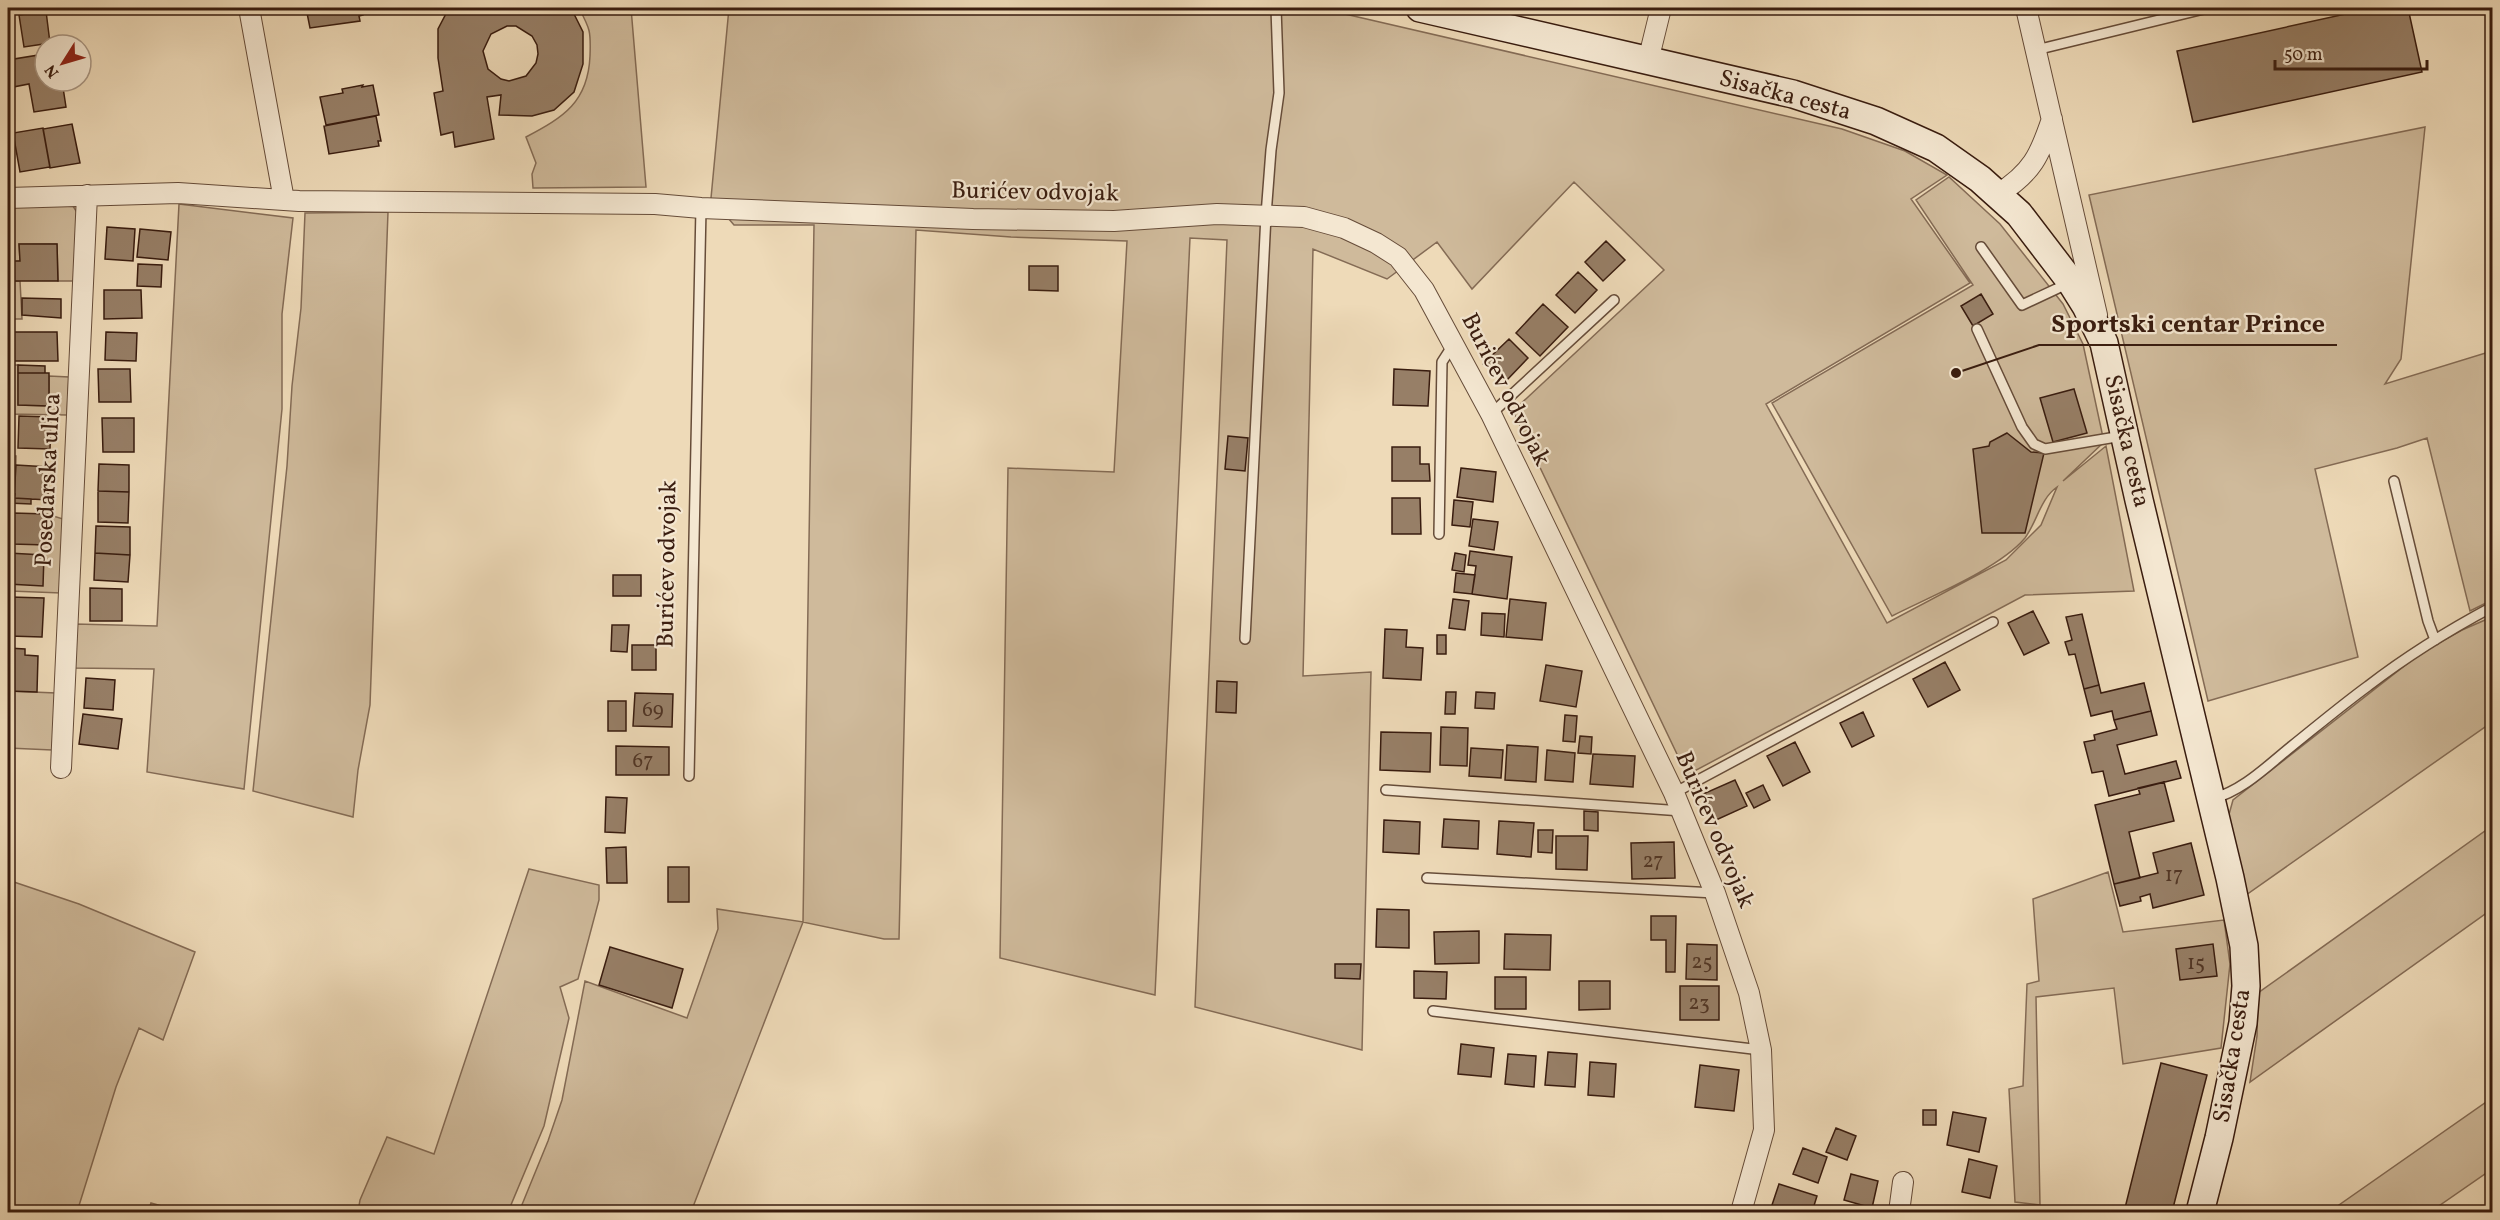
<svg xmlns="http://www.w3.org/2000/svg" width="2500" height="1220" font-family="Vollkorn,serif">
	<rect width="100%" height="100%" fill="#eedab8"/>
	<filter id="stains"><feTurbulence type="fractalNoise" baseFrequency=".00333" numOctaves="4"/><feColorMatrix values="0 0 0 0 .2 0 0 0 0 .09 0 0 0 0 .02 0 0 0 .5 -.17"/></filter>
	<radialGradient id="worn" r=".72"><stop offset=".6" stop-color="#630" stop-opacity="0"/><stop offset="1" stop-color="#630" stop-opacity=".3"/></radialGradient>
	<path fill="#cfba9b" stroke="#846b55" stroke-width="1.5" d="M579 8H631L646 187 533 188 532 174 536 163 526 137C564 117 588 102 590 56 591 31 590 29 579 8Z
		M729 8H1319L1842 129 1905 151 1947 175 1911 199 1970 283 1766 404 1887 623 2006 560 2041 525 2057 487C2040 499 2037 522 2025 538 1999 569 1929 597 1892 616L1772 403 1973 285 1916 200 1949 177 2000 224 2063 304 2083 344 2104 442 2063 481 2106 446 2134 591 2025 595 1687 775 1513 411 1664 270 1574 182 1472 289 1437 242 1387 279 1313 249 1303 676 1371 672 1362 1050 1195 1007 1227 240 1190 238 1155 995 1000 958 1008 468 1114 472 1127 241 1011 237 916 230 899 939H884L803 922 691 1212H519L548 1141 562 1100 585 981 687 1018 718 929 717 909 803 922 814 225H734L711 198Z
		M2425 127 2401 359 2385 384 2492 351V600L2470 611 2427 438 2397 448 2315 469 2358 657 2208 701 2089 195Z
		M179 204 293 218 282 314V409L244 789 147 772 154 669 73 668 75 624 157 626Z
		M8 206H73L78 214 76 281H58L57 244H19L20 261 14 262V281H20L22 319H9L10 365H18V405L49 406V376L69 377 67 415 8 414Z
		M388 212 370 705 358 770 353 817 253 791 287 466 292 386 301 308 305 213Z
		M8 456H16L15 494H8Z
		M8 513H13L12 543 47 545V514L63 519 61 593 10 591V599H8Z
		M2492 617V722L2246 895 2228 818 2233 800 2421 653 2462 630Z
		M8 691 56 693 52 750 8 748Z
		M2492 826V909L2250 1082 2257 1036 2258 993Z
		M529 869 599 885V900L578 979 560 987 569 1018 544 1126 508 1212H358L360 1200 387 1137 434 1154Z
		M2108 872 2123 932 2224 920 2230 964 2221 1048 2123 1064 2114 988 2036 997 2040 1205 2015 1202 2009 1089 2023 1086 2027 984 2039 981 2033 899Z
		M8 880 79 904 195 952 163 1040 139 1028 116 1087 77 1212H8Z
		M2492 1098V1169L2430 1212H2329Z
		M151 1203 183 1212H148Z"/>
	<path fill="#977f67" stroke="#391c0f" stroke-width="1.5" fill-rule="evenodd" d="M306 8H361L363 15 359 16 360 21 310 28Z
		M449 8H571L583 32V64L574 92 554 110 532 116 499 115 501 95 487 97 494 139 455 147 453 132 441 135 434 93 443 91 438 58V29ZM507 26H516L532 36 537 45 538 54 536 63 526 76 509 81 501 79 488 69 483 51 491 34Z
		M2373 8H2408L2422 72 2193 122 2177 51Z
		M46 11 50 43 24 47 19 15Z
		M45 54V81H62L66 107 34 112 29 84 8 88V60Z
		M363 85 362 87 373 85 379 115 326 125 320 97 343 93 342 89Z
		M376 116 381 141H378L379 146 329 154 324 126Z
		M72 124 80 163 50 168 43 129Z
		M43 128 50 167 20 172 13 133Z
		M107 227 135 229 133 261 105 259Z
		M140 229 171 232 168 260 137 257Z
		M1606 241 1625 260 1603 281 1585 262Z
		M19 244H57L58 281H14V261H20Z
		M138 264 162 265 161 287 137 286Z
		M1029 266H1058V291L1029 290Z
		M1578 272 1597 290 1575 313 1556 295Z
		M104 290H141L142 318 104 319Z
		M1981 294 1993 314 1973 326 1961 306Z
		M22 298 61 299V318L22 315Z
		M1543 304 1568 327 1540 356 1516 333Z
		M9 332H57L58 361H9Z
		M106 332 137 333 136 361 105 360Z
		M1509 339 1528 358 1506 381 1483 364Z
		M18 365 45 366V373H18Z
		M98 369H130L131 402H99Z
		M1394 369 1430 371 1428 406 1393 405Z
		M18 373H49V406L18 405Z
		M2074 389 2087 433 2053 442 2040 398Z
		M19 416 51 417 50 449 18 448Z
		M102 418H134V452H103Z
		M8 419H9V448H8Z
		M2007 433 2031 452 2044 453 2025 533H1982L1973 449 1989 446 1990 442Z
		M1228 436 1248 438 1245 471 1225 469Z
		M1392 447H1420V464H1429L1430 481H1392Z
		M99 464 129 465V492L98 491Z
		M16 465 49 467 48 500 14 498Z
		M1461 468 1496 472 1493 502 1457 497Z
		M98 491 129 492 128 523 98 522Z
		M8 494H15L14 498 31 499V504L8 503Z
		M1392 498H1420L1421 534H1392Z
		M1454 500 1473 502 1470 527 1452 525Z
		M13 513 47 514V545L12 544Z
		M1473 519 1498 522 1494 550 1469 546Z
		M96 526 130 527V555L95 553Z
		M1470 551 1512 557 1507 599 1472 594 1476 566 1468 565Z
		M8 553 44 555 43 586 8 584Z
		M95 553 130 555 128 582 94 580Z
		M1455 553 1466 555 1464 572 1452 570Z
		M1456 573 1475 575 1472 594 1454 592Z
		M613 575H641V596H613Z
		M90 588 122 589V621H90Z
		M10 597 44 598 42 637 9 636 8 599Z
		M1453 599 1469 601 1465 630 1449 628Z
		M1510 599 1546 603 1542 640 1506 637Z
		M2033 611 2049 643 2024 655 2008 623Z
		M1482 613 1505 614 1504 637 1481 635Z
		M2082 614 2099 685 2084 689 2075 654 2069 655 2065 642 2072 640 2066 617Z
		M612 625H629L627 652 611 651Z
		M1385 629 1407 630 1406 647 1423 648 1421 680 1383 678Z
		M1437 635H1446V654H1437Z
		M632 645H656V670H632Z
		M8 648 25 649V655L38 656 37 692 8 691Z
		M1945 662 1960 690 1928 707 1913 679Z
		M1546 665 1582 671 1576 707 1540 701Z
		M86 678 115 680 113 710 84 708Z
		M1217 681 1237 682 1236 713 1216 712Z
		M2144 683 2151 711 2114 720 2112 711 2091 716 2084 689 2099 685 2101 693Z
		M1446 692H1456L1455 714H1445Z
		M1476 692 1495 693 1494 709 1475 708Z
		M635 693 673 694 672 727 633 726Z
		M608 701H626V731H608Z
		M2151 711 2157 735 2117 745 2125 774 2176 761 2181 778 2109 796 2103 771 2092 773 2084 742 2095 740 2094 735 2117 729 2114 720Z
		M1863 712 1874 736 1852 747 1840 723Z
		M83 714 122 719 118 749 79 744Z
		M1565 715 1577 716 1575 742 1563 741Z
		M1441 727 1468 728 1467 766 1440 765Z
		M1381 732 1431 733 1430 772 1380 770Z
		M1580 736 1592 737 1591 754 1578 753Z
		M1795 742 1810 772 1783 786 1767 756Z
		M1507 745 1538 747 1536 782 1505 780Z
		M616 746 669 747V775H616Z
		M1471 748 1503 750 1501 778 1469 776Z
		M1547 750 1575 753 1573 782 1545 780Z
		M1593 754 1635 756 1633 787 1590 784Z
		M1735 780 1747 806 1716 820 1703 794Z
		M2164 782 2174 821 2129 832 2140 878 2114 884 2095 805 2140 794 2138 788Z
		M1763 785 1770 800 1754 808 1746 793Z
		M606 797 627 798 625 833 605 832Z
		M1584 811 1598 812V831L1584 830Z
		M1444 819 1479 821 1478 849 1442 847Z
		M1384 820 1420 822 1419 854 1383 852Z
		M1499 821 1534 823 1531 857 1497 854Z
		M1538 830H1553L1552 853 1538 852Z
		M1556 836H1588L1587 870 1556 869Z
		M1674 842 1675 878 1632 879 1631 843Z
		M2191 843 2204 895 2153 908 2150 894 2140 897 2141 901 2120 906 2114 884 2158 873 2153 853Z
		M626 847 627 883H607L606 848Z
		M668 867H689V902H668Z
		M1377 909 1409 910V948L1376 947Z
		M1651 916H1676L1675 972H1666V940H1651Z
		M1479 931V963L1435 964 1434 932Z
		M1505 934 1551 935 1550 970 1504 969Z
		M1687 944 1717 945V980L1686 979Z
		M2213 944 2217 976 2180 980 2176 949Z
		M610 947 683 969 672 1008 599 985Z
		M1335 964H1361L1360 979 1335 978Z
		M1414 971 1447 972 1446 999 1414 998Z
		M1495 977H1526V1009H1495Z
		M1579 981H1610V1009L1579 1010Z
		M1680 986H1719V1020H1680Z
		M1461 1044 1494 1048 1491 1077 1458 1074Z
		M1548 1052 1577 1054 1575 1087 1545 1085Z
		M1508 1054 1536 1056 1534 1087 1505 1084Z
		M1590 1062 1616 1064 1614 1097 1588 1095Z
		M2161 1063 2207 1075 2172 1212H2124Z
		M1700 1065 1739 1070 1734 1111 1695 1107Z
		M1923 1110H1936V1125H1923Z
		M1953 1112 1986 1118 1979 1152 1947 1145Z
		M1836 1128 1856 1136 1847 1160 1826 1152Z
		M1803 1148 1827 1157 1818 1183 1793 1174Z
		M1969 1159 1997 1166 1990 1198 1962 1192Z
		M1851 1174 1878 1181 1872 1208 1844 1200Z
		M1779 1184 1817 1196 1812 1212 1770 1211Z
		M1846 1206 1869 1212H1844Z"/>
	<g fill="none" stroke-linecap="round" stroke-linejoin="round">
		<g stroke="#664c39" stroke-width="12">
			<path id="service" d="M2036 50 2208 8
				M1981 247 2022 305 2069 283
				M1977 329 2022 427 2034 444 2045 449 2122 436
				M1491 414 1614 300
				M2394 481 2428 621 2435 640
				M1439 534 1442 362 1453 345
				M1245 639 1266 215 1271 150 1279 93 1276 8
				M689 776 701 208
				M1386 790 1682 811
				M1674 793 1993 622
				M2212 799C2244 790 2267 766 2292 746 2317 726 2342 705 2368 686 2407 656 2449 630 2492 607
				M1427 878 1715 893
				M1433 1011 1761 1050"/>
		</g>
		<g stroke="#664c39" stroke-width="22">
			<path id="minor" d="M249 8 284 200
				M2026 8 2097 315
				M1648 61 1661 8
				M1998 194C2032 173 2040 155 2052 119
				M8 198 178 193 299 201 655 204 701 208 973 219 1114 221 1217 214 1304 217 1344 228 1376 243 1398 257 1424 290 1491 414 1674 793 1715 893 1749 993 1761 1050 1764 1130 1741 1212
				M61 768 87 195
				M1899 1212 1903 1182"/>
		</g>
		<g stroke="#391c0f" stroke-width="30">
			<path id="secondary" d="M1420 8 1793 94 1876 121 1936 148 1980 179 2019 214 2071 282 2086 306 2104 343 2139 500 2230 878 2244 946 2246 986 2243 1023 2219 1138 2200 1212"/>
		</g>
		<use href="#service" stroke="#f4e7d1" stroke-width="9"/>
		<use href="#minor" stroke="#f4e7d1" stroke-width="20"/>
		<use href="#secondary" stroke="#f4e7d1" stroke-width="27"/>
	</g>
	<g text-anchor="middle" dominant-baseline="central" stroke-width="4.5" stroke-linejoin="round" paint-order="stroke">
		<g font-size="21" fill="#503525">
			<text x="653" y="710">69</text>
			<text x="643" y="761">67</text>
			<text x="1653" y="861">27</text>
			<text x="2174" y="875">17</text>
			<text x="1702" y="962">25</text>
			<text x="2196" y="963">15</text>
			<text x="1699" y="1003">23</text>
		</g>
		<g font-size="24" fill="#391c0f" stroke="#f4e7d1">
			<text transform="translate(1785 96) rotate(15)">Sisačka cesta</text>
			<text transform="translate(1035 193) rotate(1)">Burićev odvojak</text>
			<text transform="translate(1505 390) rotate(63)">Burićev odvojak</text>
			<text transform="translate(2126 441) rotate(77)">Sisačka cesta</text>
			<text transform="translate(49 480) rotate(-87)">Posedarska ulica</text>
			<text transform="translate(668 564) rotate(-89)">Burićev odvojak</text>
			<text transform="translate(1714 830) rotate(67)">Burićev odvojak</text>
			<text transform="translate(2233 1056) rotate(-81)">Sisačka cesta</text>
		</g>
	</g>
	<path fill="none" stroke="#391c0f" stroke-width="2" d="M1956 373L2039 345H2337"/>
	<circle fill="#391c0f" stroke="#f4e7d1" stroke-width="2" cx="1956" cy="373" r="6"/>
	<g font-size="26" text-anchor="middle" font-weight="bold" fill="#391c0f" stroke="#f4e7d1" stroke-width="4.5" stroke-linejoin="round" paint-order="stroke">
		<text x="2188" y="332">Sportski centar Prince</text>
	</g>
	<rect width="2500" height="1220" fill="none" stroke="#eedab8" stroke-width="30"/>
	<rect x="9" y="9" width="2482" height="1202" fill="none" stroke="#391c0f" stroke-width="3"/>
	<rect x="15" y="15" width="2470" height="1190" fill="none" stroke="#391c0f" stroke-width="1.5"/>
	<g transform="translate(63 63) rotate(233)"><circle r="28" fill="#f4e7d1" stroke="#a99683" stroke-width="1.5"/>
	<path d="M0-4.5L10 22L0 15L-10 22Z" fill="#8f2418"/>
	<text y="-9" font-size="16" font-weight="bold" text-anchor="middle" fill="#391c0f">N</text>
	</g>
	<path d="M2275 60v9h152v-9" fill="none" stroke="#391c0f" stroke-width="3"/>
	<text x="2284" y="60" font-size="18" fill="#391c0f" stroke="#f4e7d1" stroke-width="4.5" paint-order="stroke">50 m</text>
	<rect width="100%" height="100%" filter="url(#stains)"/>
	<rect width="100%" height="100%" fill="url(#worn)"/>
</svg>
